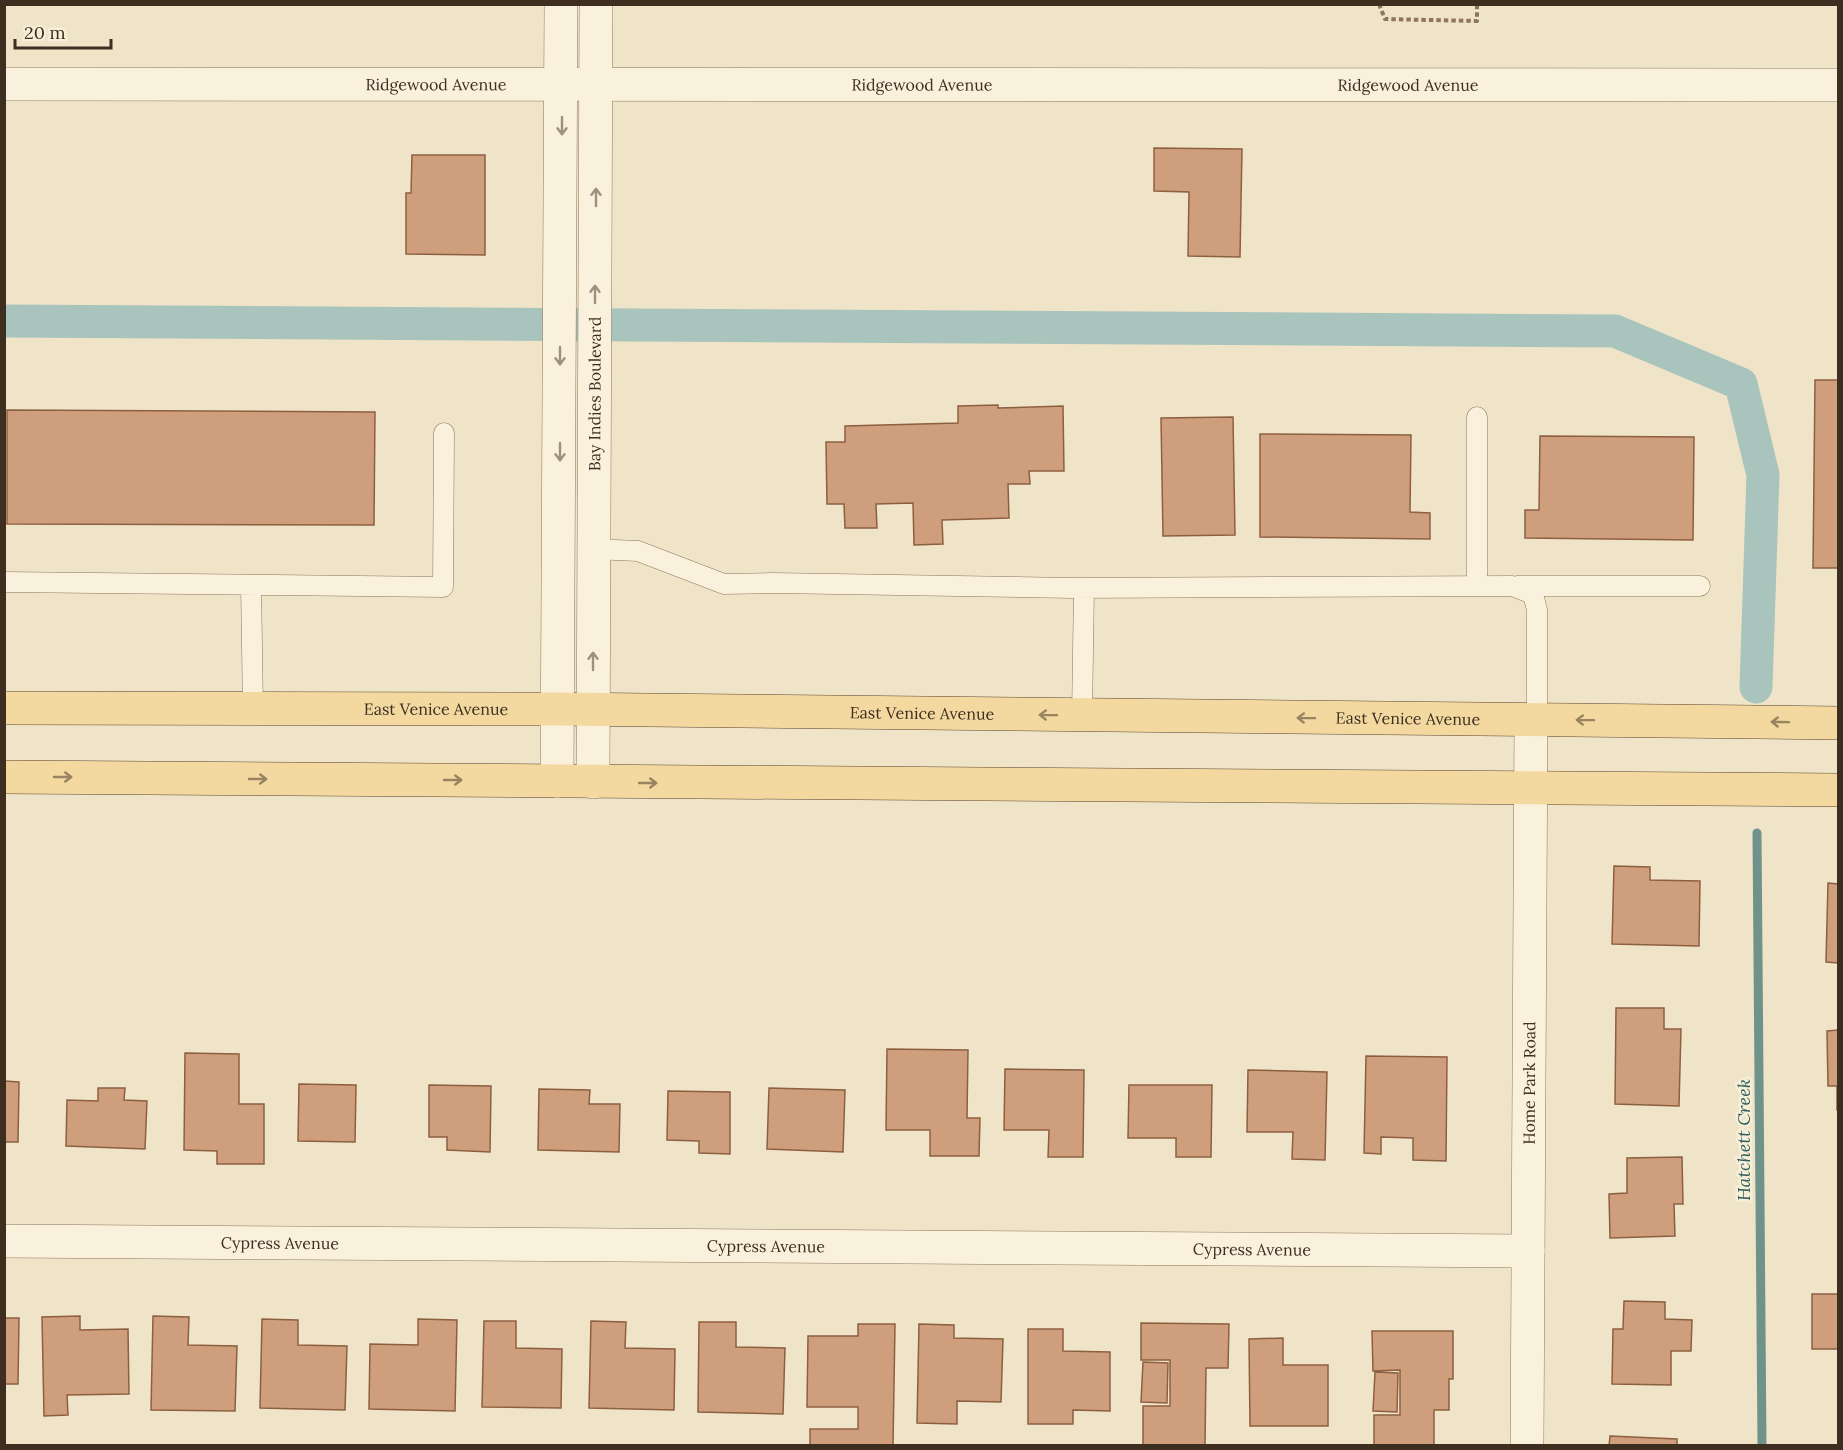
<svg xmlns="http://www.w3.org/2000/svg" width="1843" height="1450" font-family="Lora,serif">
	<rect width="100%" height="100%" fill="#f0e4c8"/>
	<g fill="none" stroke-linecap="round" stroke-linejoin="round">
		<path stroke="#6f938a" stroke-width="9" d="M1757 833 1762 1446"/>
		<path stroke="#a9c4bc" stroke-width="33" d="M4 321 1615 331 1741 384 1763 475 1756 687"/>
	</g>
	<path fill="#cf9f7d" stroke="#8d5f41" stroke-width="1.5" d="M1154 148 1242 149 1240 257 1188 256 1189 192 1154 191Z
		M412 155H485V255L406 254V193H411Z
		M1815 380H1838V568H1813Z
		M998 405V408L1063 406 1064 471H1029L1030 484H1008L1009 518 942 520 943 544 914 545 913 503 876 504 877 528H845L844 504H827L826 442H845V426L958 423V406Z
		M7 410 375 412 374 525 7 524Z
		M1233 417 1235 535 1163 536 1161 418Z
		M1260 434 1411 435 1410 512 1430 513V539L1260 537Z
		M1540 436 1694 437 1693 540 1525 538V510H1539Z
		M1614 866 1650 867V880L1700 881 1699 946 1612 944Z
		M1828 883 1838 884V963L1826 962Z
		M1616 1008H1664V1029H1681L1679 1106 1615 1104Z
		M1838 1030V1110H1837V1086H1828L1827 1031Z
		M887 1049 968 1050 967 1118H980L979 1156H930V1130H886Z
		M185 1053 239 1054V1104H264V1164H217V1151L184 1150Z
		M1366 1056 1447 1057 1446 1161 1413 1160V1138L1381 1137V1154L1364 1153Z
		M1005 1069 1084 1070 1083 1157H1048L1049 1130H1004Z
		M1248 1070 1327 1072 1325 1160 1292 1159 1293 1132H1247Z
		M4 1081 19 1082 18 1142H4Z
		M299 1084 356 1085 355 1142 298 1141Z
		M429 1085 491 1086 490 1152 447 1150V1137H429Z
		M1129 1085H1212L1211 1157H1176V1138H1128Z
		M98 1088H125L124 1100 147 1101 145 1149 66 1146 67 1100 98 1101Z
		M769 1088 845 1090 843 1152 767 1149Z
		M539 1089 590 1090 589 1104H620L619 1152 538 1150Z
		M668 1091 730 1092V1154L699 1153V1141L667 1140Z
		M1682 1157 1683 1204H1674L1675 1236 1610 1238 1609 1194 1627 1193V1158Z
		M1812 1294H1838V1349H1812Z
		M1624 1301 1665 1302V1319L1692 1320 1691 1351H1671V1385L1612 1384 1613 1329H1623Z
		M80 1316V1330L128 1329 129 1394 67 1395 68 1415 44 1416 42 1317Z
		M153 1316 189 1317 188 1345 237 1346 235 1411 151 1410Z
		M4 1318H19L18 1384H4Z
		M262 1319 298 1320V1345L347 1346 345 1410 260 1408Z
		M418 1319 457 1320 455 1411 369 1409 370 1344 418 1345Z
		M484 1321H516V1348L562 1349 561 1408 482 1407Z
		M591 1321 626 1322 625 1348 675 1349 674 1410 589 1408Z
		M699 1322H736V1347L785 1348 783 1414 698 1412Z
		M1141 1323 1229 1324 1228 1368H1206L1205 1446H1143V1406H1170V1360H1141Z
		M858 1324H895L893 1446H810V1429H858V1407H807L808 1336H858Z
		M919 1324 954 1325V1338L1003 1339 1001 1402 957 1401V1424L917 1423Z
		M1028 1329H1063V1351L1110 1352V1411L1073 1410V1424H1028Z
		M1372 1331H1453V1379H1449V1410H1434V1446H1374V1415H1400V1370L1373 1371Z
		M1283 1338V1365H1328V1426H1250L1249 1339Z
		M1143 1362 1168 1363 1167 1403 1141 1402Z
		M1375 1372 1398 1373 1397 1412 1373 1411Z
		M1610 1436 1677 1439V1446H1609Z"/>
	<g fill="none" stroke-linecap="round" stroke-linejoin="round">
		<g stroke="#8d765c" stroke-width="21">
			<path id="lane" d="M1477 417V585
				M593 549 638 551 724 584 774 583 1073 588 1512 586 1533 594 1537 610V720
				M4 582 443 587 444 433
				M251 585 253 709
				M1517 586H1700
				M1082 715 1084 588"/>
		</g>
		<g stroke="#8d765c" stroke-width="34">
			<g id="street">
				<path id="s1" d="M4 84 1838 85"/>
				<path d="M557 781 561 4"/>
				<path id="s2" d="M593 782 596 4"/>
				<path id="s3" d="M4 1241 1528 1251"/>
				<path id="s4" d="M1527 1446 1531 720"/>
			</g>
		</g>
		<g stroke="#5b4430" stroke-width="34">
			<g id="primary">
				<path id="s5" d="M4 708 558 709 1838 723"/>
				<path d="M4 777 1838 790"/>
			</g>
		</g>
		<path stroke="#8d765c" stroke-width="4" stroke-dasharray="4.5 3" stroke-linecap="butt" d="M1379 4 1385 19 1477 21V4"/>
		<use href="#lane" stroke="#faf1dc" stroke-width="20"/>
		<use href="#street" stroke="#faf1dc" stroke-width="33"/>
		<use href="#primary" stroke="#f3d9a0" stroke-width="33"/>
	</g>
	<defs><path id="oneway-shaft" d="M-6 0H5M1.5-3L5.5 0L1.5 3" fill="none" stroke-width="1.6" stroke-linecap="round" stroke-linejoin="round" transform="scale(1.5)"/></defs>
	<g stroke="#9c907e">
		<use href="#oneway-shaft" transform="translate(562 126) rotate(90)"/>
		<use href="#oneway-shaft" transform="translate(596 197) rotate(-90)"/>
		<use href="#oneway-shaft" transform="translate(595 294) rotate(-90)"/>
		<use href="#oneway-shaft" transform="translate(560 356) rotate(90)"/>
		<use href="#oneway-shaft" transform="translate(560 452) rotate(90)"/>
		<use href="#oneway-shaft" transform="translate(593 661) rotate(-90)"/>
	</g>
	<g stroke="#988460">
		<use href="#oneway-shaft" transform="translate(1048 715) rotate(-179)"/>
		<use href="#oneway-shaft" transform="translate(1306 718) rotate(-179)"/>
		<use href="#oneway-shaft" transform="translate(1585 720) rotate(-179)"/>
		<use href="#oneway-shaft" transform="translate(1780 722) rotate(-179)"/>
		<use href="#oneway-shaft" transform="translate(63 777)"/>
		<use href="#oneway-shaft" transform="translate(258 779)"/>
		<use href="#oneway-shaft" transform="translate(453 780)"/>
		<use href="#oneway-shaft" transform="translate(648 783)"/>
	</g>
	<g text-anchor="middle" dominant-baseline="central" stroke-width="5" stroke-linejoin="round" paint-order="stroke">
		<g font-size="16" fill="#3d2e20" stroke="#f7eed8">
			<text stroke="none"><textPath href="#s1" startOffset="432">Ridgewood Avenue</textPath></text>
			<text stroke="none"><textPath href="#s1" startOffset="918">Ridgewood Avenue</textPath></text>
			<text stroke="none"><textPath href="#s1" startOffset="1404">Ridgewood Avenue</textPath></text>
			<text stroke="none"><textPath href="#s2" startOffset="388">Bay Indies Boulevard</textPath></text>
			<text stroke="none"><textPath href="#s5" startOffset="432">East Venice Avenue</textPath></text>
			<text stroke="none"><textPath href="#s5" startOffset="918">East Venice Avenue</textPath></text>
			<text stroke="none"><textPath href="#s5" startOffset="1404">East Venice Avenue</textPath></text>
			<text stroke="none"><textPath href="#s4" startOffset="363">Home Park Road</textPath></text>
			<text stroke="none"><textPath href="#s3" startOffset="276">Cypress Avenue</textPath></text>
			<text stroke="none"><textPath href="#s3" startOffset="762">Cypress Avenue</textPath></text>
			<text stroke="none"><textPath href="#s3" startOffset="1248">Cypress Avenue</textPath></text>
		</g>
		<g font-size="18" font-style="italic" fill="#2f5d5a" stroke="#f7eed8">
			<text transform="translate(1743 1140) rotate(-90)">Hatchett Creek</text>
		</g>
	</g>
	<rect width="1843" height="1450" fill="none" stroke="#3d2e20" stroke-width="12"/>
	<path d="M15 39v9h96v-9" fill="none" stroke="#3d2e20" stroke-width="3"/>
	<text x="24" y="39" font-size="18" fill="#3d2e20" stroke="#f7eed8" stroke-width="4.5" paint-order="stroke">20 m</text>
</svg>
